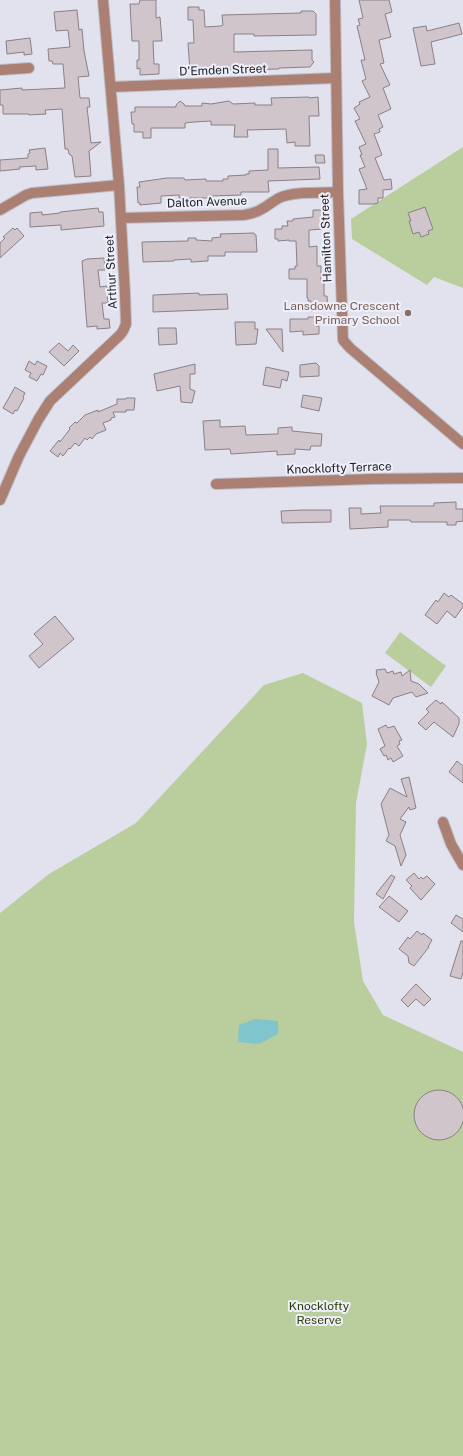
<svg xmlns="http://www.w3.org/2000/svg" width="463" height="1456" font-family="'Public Sans',sans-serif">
	<rect width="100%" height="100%" fill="#e1e2ee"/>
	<path fill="#bacd9d" d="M463 147V288L434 277 427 285 352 239 351 219Z
		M400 632 446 666 431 687 385 653Z
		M303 673 362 703 367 744 356 803 354 922 363 981 383 1015 463 1052V1456H0V913L49 874 136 823 264 685Z"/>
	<path fill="#7fc5cb" d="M255 1019 278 1021V1034L259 1044 238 1042 239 1025Z"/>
	<path fill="#d1c5cc" stroke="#8a8086" d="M140 0H156V18L160 17 162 41H153L154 64H159V74L140 75V68L137 69V60H139V41H132L130 4H139Z
		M359 0H389L392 12 385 14 391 37 379 40 384 63 380 64 390 85 383 88 391 109 378 115 383 127 379 129 380 132 374 134 382 155 375 158 384 180 391 179 392 189 383 190V198H378V203L374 204H359V190L367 189 359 169 365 167 360 155H362L359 147 366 144 355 121 360 119 354 108 360 104 359 102 370 97 362 81 366 79 361 60H365L357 26 360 25 358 19 363 18Z
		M188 7H199V10H204L205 27 221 26 223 25 222 15 301 13V11H313L316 14V35L254 36V34H234V52L312 50V60L314 62 310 67 279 68V69L190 71 188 43H194L193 20H188Z
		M77 10 79 30 82 29 84 51 89 76 78 77 80 98H89L90 107H87L91 143 101 142 89 151 91 176 75 177 72 156 69 154 68 149H65L62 109 45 110 46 114 29 115V114H3V105H0V90L22 88V90L65 88 63 64H53L52 61H49L48 49 70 47 68 30 56 31 54 12Z
		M459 23 462 34 431 42 435 64 421 66 413 28 426 26 427 31Z
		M30 38 32 54 24 55V52L7 54 6 41Z
		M309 97V98L318 97 319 116H309L310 146H295V142L287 143 286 129 247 130 248 137H234L235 125H211V121L194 122 185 123V128H151V138H143V132H134V124H132L131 112H135V107H176V105L180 101 184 104 185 106H202V103L211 104 229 101 233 104 255 103V105H272L271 98Z
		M45 148 48 169 36 170V166L19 167 20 169 0 171V160L28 158V154L30 153 29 150Z
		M268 149H278V168L319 167 320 179 268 181 269 192H241V195L209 196V198H179V195L161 196V203L140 205V203H138L137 187H140L139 182 167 178H184L185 180 206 179V181H223V179H228V176L246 175V174H249V171L268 170Z
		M315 155H324L325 163H316Z
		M425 207 433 229 428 231 429 234 421 237 419 232 413 234 409 221H411L408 213Z
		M98 208 99 212H103L104 226 61 230V225L30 227V213L42 212V215L60 213V212Z
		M313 210H322L323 229 309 230V247L317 246V266H321V281H324V296H327L328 310 311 311V301H308V298H307V279H289V269H295V266H297L296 241H289V240L278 241V239H275V229H282V226H288L287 221H293V219L313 217Z
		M13 228 15 230 17 228 24 236 0 258V243L5 238 3 237Z
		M254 233 255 235H256L257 252H225V256H208V261L191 262V259L174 260V261L143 262 142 242 188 241V238H196V240L212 241V238L221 237 220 234Z
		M104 258 105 270H98L100 287 107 286 108 303H102L104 319H109L110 328 97 329V326L87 327 82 261 87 259Z
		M199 293V295L227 294 228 309 153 312V295Z
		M308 317H316V326H319V334L303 335V331L290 332V319H308Z
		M235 322H255V329H258L256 344 236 345Z
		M158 328H176L177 344 159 345Z
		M266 329H282L283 352Z
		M59 343 68 351 73 345 79 351 64 366 49 352Z
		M29 361 35 365 37 361 47 366 43 375 41 374 37 381 29 377 31 373 25 370Z
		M316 363 319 366V376L300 377V365Z
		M195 364V374H190V389L195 391 192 403 181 402 180 386 157 391 154 374Z
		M266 367 289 372 287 381 282 379 280 388 263 385Z
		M15 387 25 393 23 397 24 398 17 411 15 410 13 414 3 408Z
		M303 395 322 398 319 411 301 407Z
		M126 398H135L134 410H126V412H113L115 417 111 418V420L103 423 106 430 96 434 92 439 90 437 87 440 85 438 79 446 75 443 70 449 69 448 63 456 60 453 58 457 50 451 59 440 60 442 70 429 69 428 75 422 77 423 85 415 98 410V412L117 404V399H126Z
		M220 420V427L245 426 246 435 278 434V428L292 427V431L322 434 321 446H311L310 450 295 449V454L277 455V451L231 454 230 449 205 450 203 421Z
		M456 502V509H463V521L456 522V525H447V522H411L410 520H388V527L350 529 349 508H361V514L381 513 380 506H434V503Z
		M303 510H331V522L282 523 281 511Z
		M444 593 449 597 451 595 463 604V607L455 618 447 611 437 624 425 615 436 600 438 602Z
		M55 616 74 639 39 668 29 656 43 644 34 634Z
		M385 669 387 673 393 671 394 674 401 672 402 676 410 670 411 681 419 684 428 693 416 697 412 692 393 698 389 705 372 696 379 682 376 673H377L376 670Z
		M436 700 441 704 442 702 459 718V724L453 737 434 722 426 730 418 723 429 712 426 709Z
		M386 725 388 728 394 726 402 740 399 741 400 744 397 746 403 756 393 762 391 758 388 760 386 755 384 756 380 749 385 746 378 729Z
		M457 761 463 766V783L449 772Z
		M409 777 416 808 410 810 409 807 400 819 406 822 400 835 406 855 401 866 395 846 386 841 389 835 381 804 390 788 407 797 401 779Z
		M414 873 419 879 421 877 423 879 427 876 435 884 421 900 410 888 412 886 406 880Z
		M391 875 395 877 383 899 376 894Z
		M389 896 408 911 399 922 379 907Z
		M456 915 463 919V932L451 923Z
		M417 931 422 935 423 933 432 940 428 947H429L414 966 409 963 408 956 399 949 408 937 410 939Z
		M461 941H463V972L461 979 450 976Z
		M416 984 431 999 424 1006 416 999 408 1007 401 1000Z
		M414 1115a25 25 0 1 1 50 0a25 25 0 1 1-50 0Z"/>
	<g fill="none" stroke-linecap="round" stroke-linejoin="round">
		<g stroke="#bebfc9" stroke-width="12">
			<path id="minor" d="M335 0 338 192 343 340 350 348 463 444
				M0 70 29 68
				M111 87 335 78
				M0 210 26 195 32 193 119 185
				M121 218 244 215C262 212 265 206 279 198 295 191 321 193 338 192
				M216 484 372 479 463 478
				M0 500 19 456 38 420 50 401 120 335 123 331 126 324 125 294 119 185 103 0
				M443 822 451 844 463 865"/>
		</g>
		<use href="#minor" stroke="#ac7f73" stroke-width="10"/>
	</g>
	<circle fill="#8d6e63" stroke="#eeeffb" stroke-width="1.5" cx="408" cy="313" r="4"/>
	<g text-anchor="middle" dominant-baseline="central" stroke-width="4" stroke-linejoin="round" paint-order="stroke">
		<g font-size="12" fill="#1c1d21" stroke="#eeeffb">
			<text transform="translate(223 70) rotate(-2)">D'Emden Street</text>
			<text transform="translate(207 202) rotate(-2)">Dalton Avenue</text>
			<text transform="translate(326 238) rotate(-92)">Hamilton Street</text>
			<text transform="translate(111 272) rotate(-93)">Arthur Street</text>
			<text transform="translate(339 468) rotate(-2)">Knocklofty Terrace</text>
		</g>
		<g font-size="12" fill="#785e54" stroke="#eeeffb" text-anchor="end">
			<text x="400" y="306">Lansdowne Crescent<tspan x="400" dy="14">Primary School</tspan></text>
		</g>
		<g font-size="12" fill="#2d3e05" stroke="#eeeffb">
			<text x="319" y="1306">Knocklofty<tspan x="319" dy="14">Reserve</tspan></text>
		</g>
	</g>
</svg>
